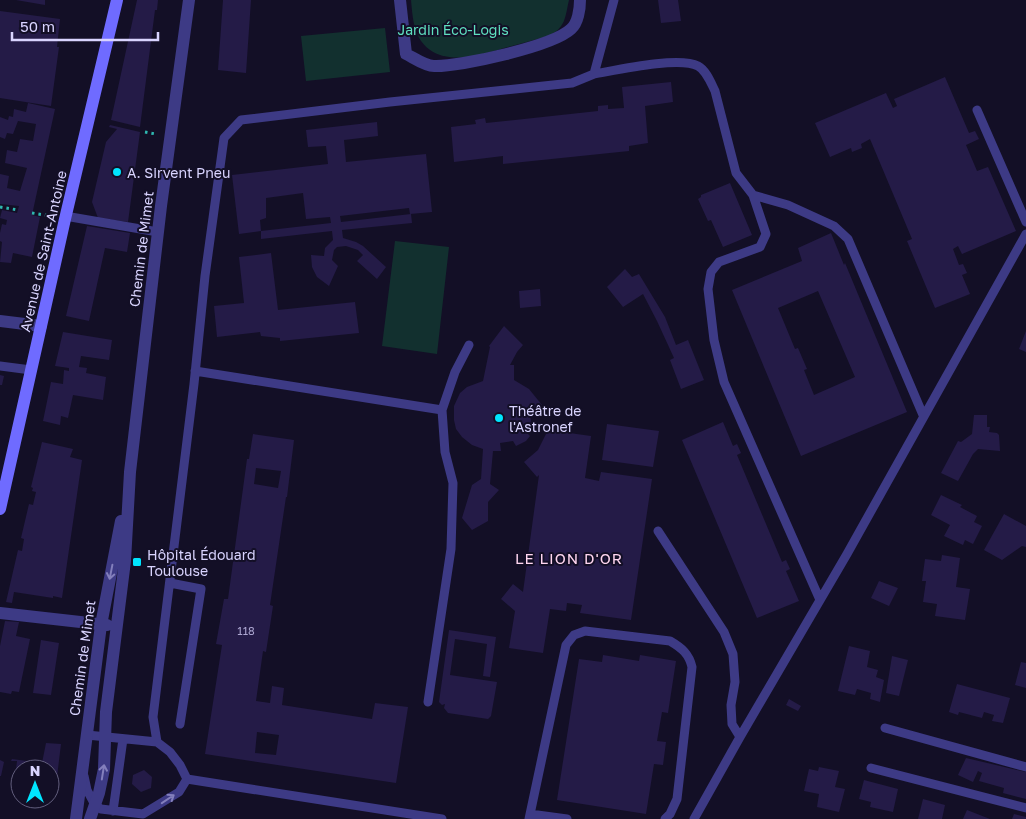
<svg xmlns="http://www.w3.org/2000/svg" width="1026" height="819" font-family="'Golos Text',sans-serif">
	<rect width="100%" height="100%" fill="#130f26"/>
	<path fill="#12302f" d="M411 0H569C565 17 566 28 548 36 534 40 519 44 504 48 475 57 434 69 417 34 413 24 412 11 411 0Z
		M385 28 390 72 306 81 301 36Z
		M395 241 449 247 437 354 382 346Z"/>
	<path fill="#241b47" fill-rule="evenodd" d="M16 0H45V5Z
		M137 0H158L157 10H155L140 127 111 120Z
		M223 0H251L246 73 218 70Z
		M658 0H678L681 21 661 23Z
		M0 11 60 19 57 47H59L51 106 0 98Z
		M945 77 969 133 975 131 979 139 966 145 977 171 988 167 1016 231 962 254 958 246 953 249 959 265 963 264 967 273 962 275 970 294 935 308 907 241 912 239 870 139 861 144 862 148 852 152 851 148 830 157 815 123 886 93 893 108 897 106 894 99Z
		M671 82 673 102 645 106 648 143 629 146V151L503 164V156L454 162 451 127 476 124 475 120 485 118 486 123 598 111V106L608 105V109L624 108 622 87Z
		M28 103 55 109 32 215 40 217 32 257 13 253 11 263 0 262 2 242 0 241V233L2 224 6 225 7 220 0 218 2 210 17 213 19 206 0 204V174L9 176 7 188 20 191 27 168 5 163 7 150 17 152 20 139 33 141 36 124 18 121 13 134 7 133 5 139 0 137V117L8 120 9 116 13 117 14 109 26 112Z
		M377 122 378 136 344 140 346 162 426 154 432 212 410 214 409 208 340 216 341 222 411 214 412 223 342 230 343 238 356 242 363 246 386 267 377 279 357 261 363 255 358 250 346 246 337 247 334 250 332 260 338 266 329 286 317 277 312 267 311 255 324 256 325 248 333 240 332 231 261 239V231L331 223 330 217 306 219 303 193 266 198V218L260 220 261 231 239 234 232 175 328 164 326 146 308 147 306 130Z
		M110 125 140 132 128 222 98 218 92 202 106 142 117 129 109 127Z
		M730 183 752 235 723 247 711 220 708 221 698 199 701 197V195Z
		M87 226 130 233 127 252 105 248 89 321 66 316Z
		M831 233 844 265 845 263 907 412 801 456 732 290 802 261 798 248ZM818 291 855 377 814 395 804 370 807 369 798 348 795 349 778 308Z
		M271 253 278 310 355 302 359 333 280 341V338L261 336 260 332 217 337 214 306 244 303 239 257Z
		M625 269 632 277 639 274 665 317 676 345 688 340 704 380 681 389 670 360 674 358 657 321 643 294 623 307 607 287Z
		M540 289 541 306 520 308 519 291Z
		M504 326 523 345 517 352 510 365H514V380L529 389 542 405 529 409 531 421 526 432 530 436 526 441 516 446 513 441 500 443 501 451H493L490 484 499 490 488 502V521L472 530 462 518 472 485 481 479 483 449 472 445 462 437 456 429 454 420V406L460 393 467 387 483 381 490 347 489 346Z
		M1026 331V352L1019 349Z
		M63 332 112 340 109 360 81 356 79 367 87 368 86 373 106 377 103 400 73 395 68 418 61 416 60 425 43 421 51 382 63 384 64 370 69 371V368L55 366Z
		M0 375 4 376 2 385H0Z
		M974 415H987V427H990L989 432 997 433 999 435 1000 451 978 449 973 454 958 481 941 473 958 441 961 442 972 434Z
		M723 422 733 446 737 444 741 453 737 455 782 562 786 560 790 569 786 571 799 601 757 618 682 440Z
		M607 424 659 431 653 467 602 460Z
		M548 430 591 436 585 478 599 481 601 472 652 479 631 620 580 613 582 605 567 603 566 611 550 609 543 653 509 648 515 611 501 599 513 584 523 592 539 475 537 477 524 462 538 450Z
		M253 434 294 440 287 497H286L270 605 273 606 266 652 263 651 256 701 270 703 272 686 284 688 282 705 372 719 375 703 408 707 396 783 205 754 222 645 216 644 224 599H228L247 459H249ZM256 468 281 471 278 488 254 484ZM257 732 279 735 276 755 255 753Z
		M42 442 73 449 70 457 82 460 62 598 53 596V598L14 592 12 603 6 602 18 550 22 551 24 539 21 538 29 504 33 505 36 492 32 491 33 488 31 487Z
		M941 495 962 505 960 507 977 516 974 522 982 526 973 544 965 540 963 545 944 536 950 525 931 515Z
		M1004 514 1026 526V547L1022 546 1002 560 984 550Z
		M942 555 960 558 956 587 970 589 965 620 935 616 937 604 923 602 926 581H922L925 559 941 561Z
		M879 581 898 588 889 606 871 598Z
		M5 621 19 622 16 636 30 639 19 692 12 691 11 694 0 692V646Z
		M449 630 496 637 490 677 483 676 487 644 455 639 450 675 497 682 491 716 488 719 448 713 444 708 445 704 442 705 439 702Z
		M41 640 59 643 51 695 33 693Z
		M849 646 870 651 867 667 878 670 876 677 884 680 880 702 870 699 871 693 857 689 855 695 838 691Z
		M603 655 639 661 640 655 676 661 668 713 662 712 657 741 666 742 663 765 654 764 646 814 557 800 579 659 602 662Z
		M892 656 908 660 899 696 886 693Z
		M1021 662 1026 663V688L1015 685Z
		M957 684 1010 698 1003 723 992 721 994 715 984 712 982 718 959 712 958 715 949 712Z
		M789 699 801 706 798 711 786 705Z
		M46 743 61 744 57 777 50 776V769H20V788L14 787 17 761H11L12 759 42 763Z
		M966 758 1026 772V799L1003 793 1004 788 979 781 982 773 978 771 973 782 958 775Z
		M0 760 4 762 1 776H0Z
		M819 767 839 771 835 787 845 789 839 812 817 807 819 794 804 791 809 769 818 771Z
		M144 770 152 777 151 788 141 792 132 784 133 775Z
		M864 780 898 789 893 812 870 807 871 802 859 799Z
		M923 799 945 805 942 819H918Z
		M967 810 990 819H963Z
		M1014 814 1026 817V819H1012Z"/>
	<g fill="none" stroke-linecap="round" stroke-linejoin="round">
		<path stroke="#2fb8b0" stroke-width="3" stroke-dasharray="2.5 4" stroke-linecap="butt" d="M145 132 156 134
			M0 207 18 210
			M32 213 51 216"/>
		<path stroke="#3d3a85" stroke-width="9" d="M594 74C617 70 679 56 698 66 706 70 711 83 715 91L736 173 753 195 766 234 760 247 719 262 711 272 708 289 714 340 724 382 820 600
			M977 110 1026 222
			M753 195 788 205 834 226 848 239 923 415
			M65 216 158 232
			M0 366 31 370
			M195 371 442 410 445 452 453 483 451 549 428 702
			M442 410 455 372 469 345
			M658 531 724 632 733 654 735 682 731 705 732 724 740 737
			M170 583 201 589 180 724
			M885 728 1026 767
			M157 742 153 717 194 384 205 276 224 138 241 120 390 102 572 83 594 74 614 0
			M871 768 1026 808
			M84 776 87 790 95 805 101 809 143 814 179 792 187 779 180 765 170 752 157 742 87 735
			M187 779 442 819
			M113 811 123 739
			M530 814 567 819
			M529 819 566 645 574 635 585 631 670 641C682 648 689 654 692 667L677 799 670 814 665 819
			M694 819 740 737 847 554 1026 234"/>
		<path stroke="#3d3a85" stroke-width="12" d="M400 0 406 54C414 58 425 66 434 66 460 67 553 46 571 29 578 23 580 9 580 0
			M0 321 41 326
			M0 613 107 625
			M76 819 101 625 121 521
			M90 819 99 793 104 769 106 712 125 561 130 472 161 206 189 0"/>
		<path stroke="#6f6bff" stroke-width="12" d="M0 509 65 219 117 0"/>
	</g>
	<defs><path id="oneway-shaft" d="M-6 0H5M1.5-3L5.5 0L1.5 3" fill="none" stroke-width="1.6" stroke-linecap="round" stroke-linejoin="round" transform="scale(1.25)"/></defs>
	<g stroke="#837fbc">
		<use href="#oneway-shaft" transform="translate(111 572) rotate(101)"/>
		<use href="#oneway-shaft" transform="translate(103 772) rotate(-81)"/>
		<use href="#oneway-shaft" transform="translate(168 799) rotate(-34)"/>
	</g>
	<g fill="#00e5ff" stroke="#130f26" stroke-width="2">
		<circle cx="117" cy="172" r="5"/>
		<circle cx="499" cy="418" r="5"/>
		<rect x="132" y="557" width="10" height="10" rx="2.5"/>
	</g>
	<g text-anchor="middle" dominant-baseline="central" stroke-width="4" stroke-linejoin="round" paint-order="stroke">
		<g font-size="11" fill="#aca6d1">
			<text x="246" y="630">118</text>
		</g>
		<g font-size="14" fill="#5fe0c0" stroke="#130f26">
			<text x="453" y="29">Jardin Éco-Logis</text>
		</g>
		<g font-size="14" fill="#d9d4ff" stroke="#130f26" text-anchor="start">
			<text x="127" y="172">A. Sirvent Pneu</text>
			<text x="509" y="410">Théâtre de<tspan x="509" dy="16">l'Astronef</tspan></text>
			<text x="147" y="554">Hôpital Édouard<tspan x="147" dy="16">Toulouse</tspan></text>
		</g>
		<g font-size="14" fill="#d9d4ff" stroke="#130f26">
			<text transform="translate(141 249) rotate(-83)">Chemin de Mimet</text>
			<text transform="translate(43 251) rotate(-77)">Avenue de Saint-Antoine</text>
			<text transform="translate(82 658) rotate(-82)">Chemin de Mimet</text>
		</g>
		<g font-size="15" letter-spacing="1" fill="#ffd6f0" stroke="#130f26">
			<text x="569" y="558">LE LION D'OR</text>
		</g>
	</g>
	<g transform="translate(35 784)"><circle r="24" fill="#130f26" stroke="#625e7d"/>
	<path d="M0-4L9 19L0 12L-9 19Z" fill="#00e5ff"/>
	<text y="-8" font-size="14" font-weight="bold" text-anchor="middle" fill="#d9d4ff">N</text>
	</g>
	<path d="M12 32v8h146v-8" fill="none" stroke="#d9d4ff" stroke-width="2.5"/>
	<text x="20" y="32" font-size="15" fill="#d9d4ff" stroke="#130f26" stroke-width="4" paint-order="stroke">50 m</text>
</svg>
